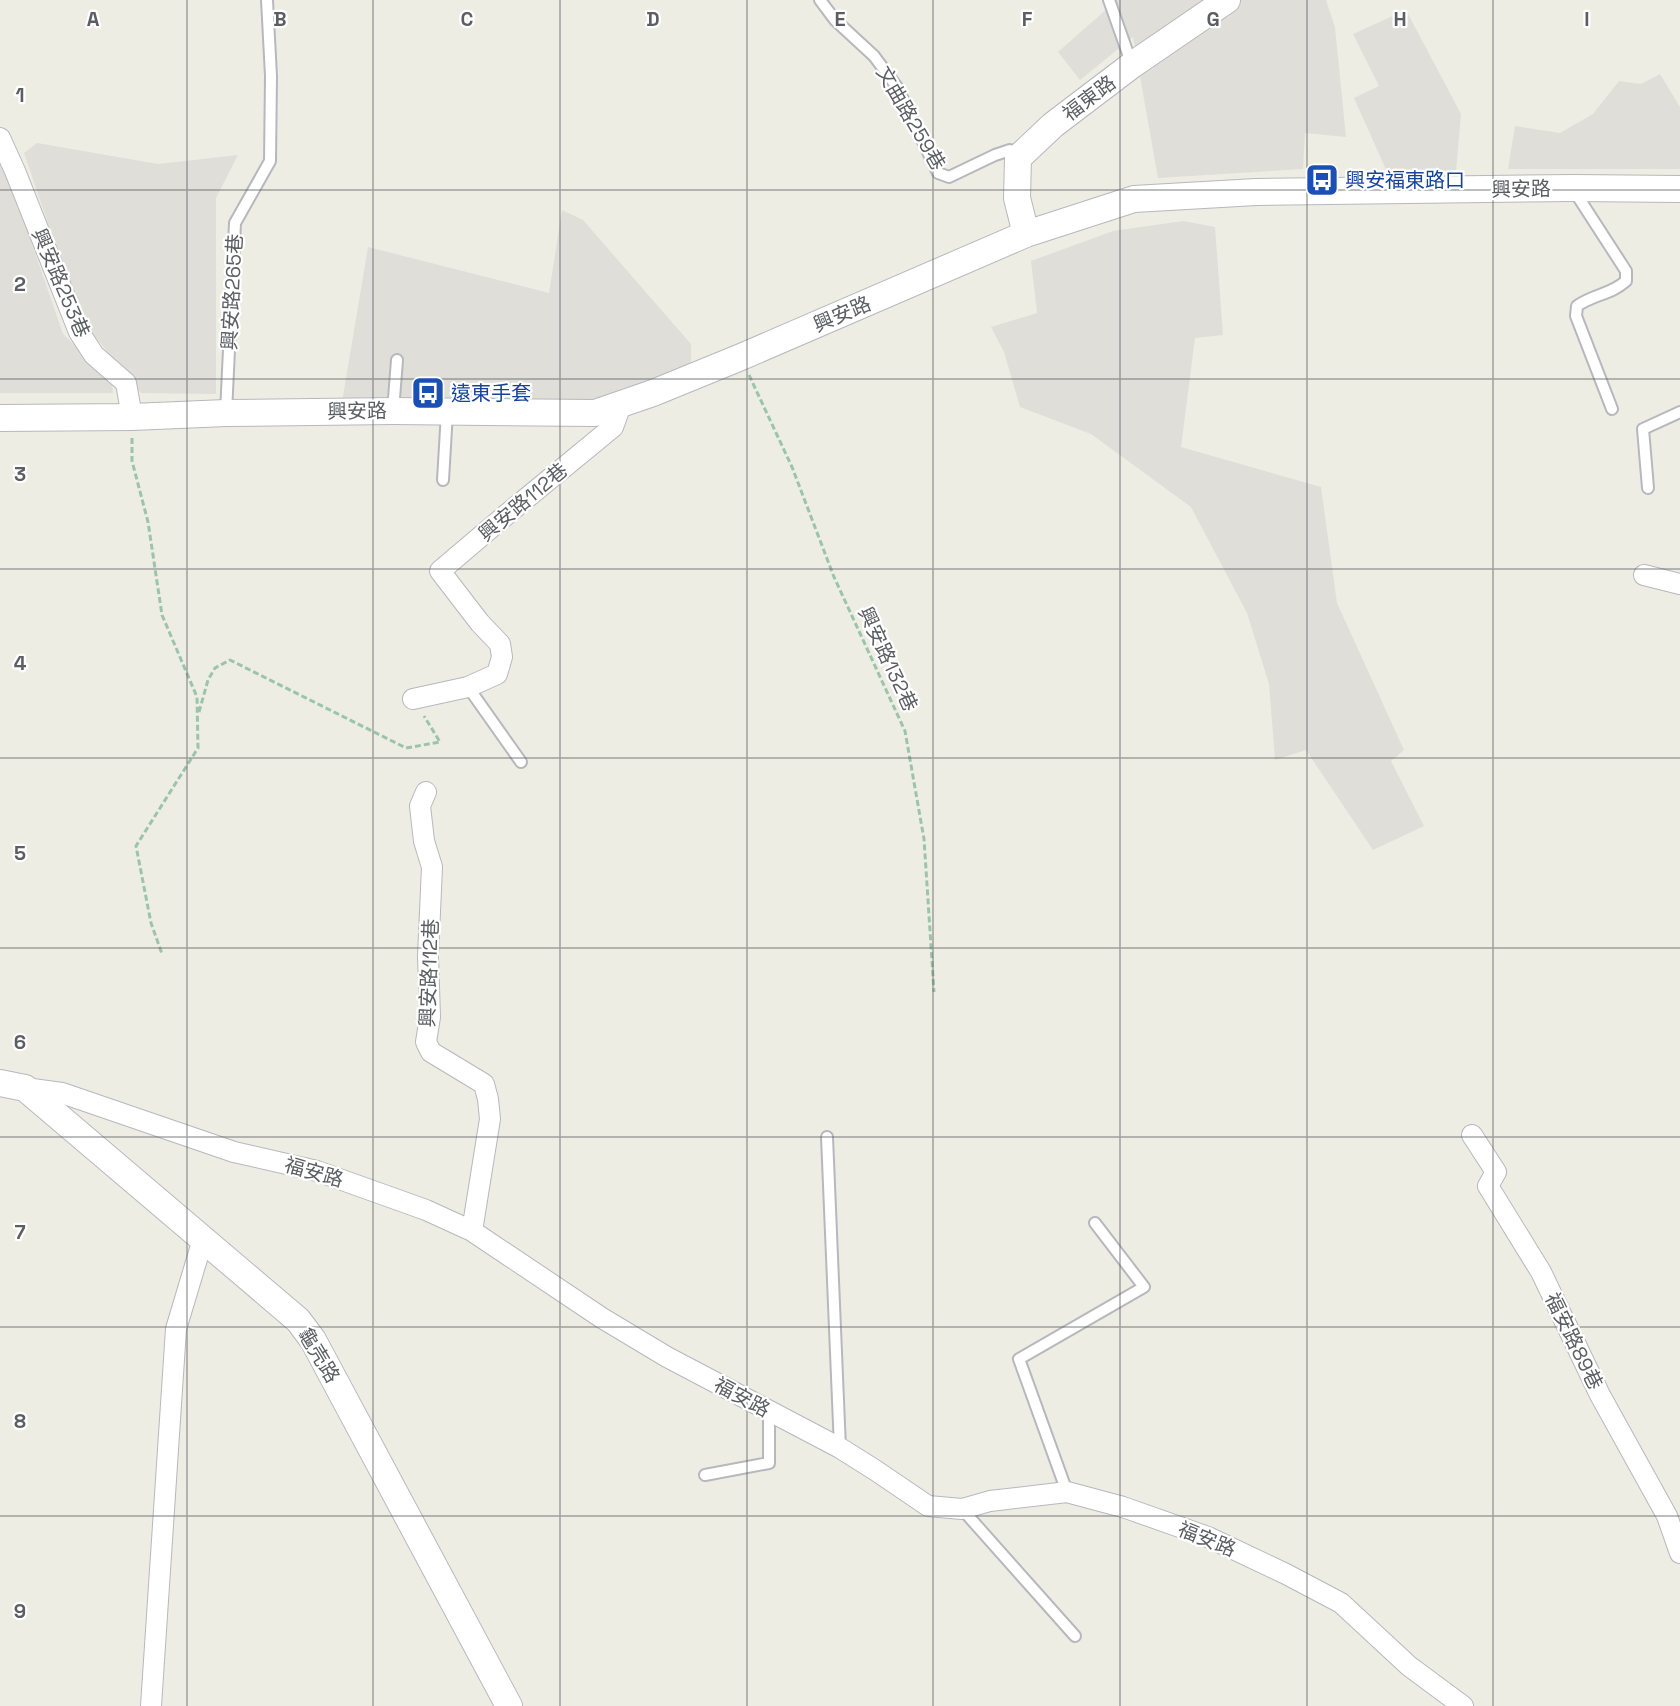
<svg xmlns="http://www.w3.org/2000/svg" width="1680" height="1706" font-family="'Space Grotesk','Noto Sans TC',sans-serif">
	<rect width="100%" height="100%" fill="#eeede4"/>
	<path fill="#dfded8" d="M1117 0H1326L1335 27 1346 137 1305 133 1303 169 1158 178 1133 37 1080 80 1058 52Z
		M1406 10 1461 114 1456 172 1388 174 1354 98 1379 86 1353 34Z
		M1660 74 1680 107V169H1508L1515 126 1560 133 1593 114 1619 81 1641 84Z
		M37 143 158 164 238 155 216 198V394L141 393 84 323 68 282 24 153Z
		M0 164 5 165 63 334 112 381 113 393H0Z
		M562 210 583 220 691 344V372L585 408H341L368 247 549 293Z
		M1183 221 1215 227 1223 335 1195 338 1181 447 1321 487 1337 603 1404 750 1391 761 1424 826 1373 850 1306 750 1275 760 1269 684 1247 613 1191 507 1091 434 1020 407 1004 352 991 327 1037 313 1031 261 1113 231Z"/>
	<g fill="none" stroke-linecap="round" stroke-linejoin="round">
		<g stroke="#b6b8bd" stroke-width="14">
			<path id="service" d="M820 0 835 20 874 56 897 87 938 173 949 177 995 155 1010 150 1018 158
				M1109 0 1132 65
				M1573 189 1626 271V281C1610 295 1594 294 1577 306L1576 316 1612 409
				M393 411 397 360
				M226 413 235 223 270 161 271 76 267 0
				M443 480 447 412
				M1648 488 1643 429 1680 412
				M468 687 521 762
				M827 1137 840 1448
				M705 1475 769 1463V1412
				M1067 1492 1019 1359 1144 1287 1095 1223
				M962 1509 1075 1636"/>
		</g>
		<g stroke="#b6b8bd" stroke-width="22">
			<path id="minor" d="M0 138 15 171 79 332 94 355 126 383 132 417
				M1644 575 1680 584
				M413 699 468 687 497 674 502 657 500 644 480 623 440 571 506 515 613 427 621 405
				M426 792 420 806 424 841 432 867 428 956 430 1017 426 1042 431 1052 484 1084 488 1099 490 1119 472 1231
				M25 1088 62 1093 234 1152 317 1171 426 1210 472 1231 602 1318 667 1357 840 1448 875 1470 928 1506 962 1509 990 1501 1067 1492 1123 1507 1208 1537 1286 1574 1341 1603 1409 1666 1463 1706
				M1472 1135 1496 1172 1488 1186 1541 1272 1600 1395 1667 1516 1680 1553
				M151 1706 176 1329 203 1239"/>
		</g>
		<g stroke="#b6b8bd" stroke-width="28">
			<path id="tertiary" d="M1026 234 1017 198 1018 158 1053 125 1132 65 1227 0
				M0 418 132 417 226 413 393 411 595 413 653 393 741 357 1026 234 1134 199 1256 192 1573 188 1680 189
				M0 1083 25 1088 298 1320 313 1340 509 1706"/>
		</g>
		<path stroke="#9cc4ac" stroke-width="3" stroke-dasharray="6 3" stroke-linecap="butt" d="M749 375 792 467 834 577 905 731 924 839 934 992
			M132 438V461L148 522 162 615 197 697 198 748 136 846 151 923 162 954
			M199 712 208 680 215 668 230 660 406 748 440 742 424 716"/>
		<use href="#service" stroke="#fff" stroke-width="10"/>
		<use href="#minor" stroke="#fff" stroke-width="20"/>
		<use href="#tertiary" stroke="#fff" stroke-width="26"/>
	</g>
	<path fill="none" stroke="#5c5e64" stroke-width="1.5" stroke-opacity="0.55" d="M187 0V1706M373 0V1706M560 0V1706M747 0V1706M933 0V1706M1120 0V1706M1307 0V1706M1493 0V1706M0 190H1680M0 379H1680M0 569H1680M0 758H1680M0 948H1680M0 1137H1680M0 1327H1680M0 1516H1680"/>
	<defs>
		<g id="bus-square" transform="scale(1.725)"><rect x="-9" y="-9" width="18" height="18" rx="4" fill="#1a4fb4" stroke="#fff"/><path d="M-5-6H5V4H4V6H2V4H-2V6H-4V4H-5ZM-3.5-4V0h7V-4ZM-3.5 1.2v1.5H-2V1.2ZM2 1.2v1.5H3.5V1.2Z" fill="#fff"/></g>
	</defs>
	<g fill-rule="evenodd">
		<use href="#bus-square" x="1322" y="180"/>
		<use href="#bus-square" x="428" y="393"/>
	</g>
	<g text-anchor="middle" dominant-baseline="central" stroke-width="4.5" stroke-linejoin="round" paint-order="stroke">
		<g font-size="20" fill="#5c5e64" stroke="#fff">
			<text transform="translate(1089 98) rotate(-37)">福東路</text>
			<text transform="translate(911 118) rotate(60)">文曲路259巷</text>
			<text transform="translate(1521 189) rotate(-1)">興安路</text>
			<text transform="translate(61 283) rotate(67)">興安路253巷</text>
			<text transform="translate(232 292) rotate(-87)">興安路265巷</text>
			<text transform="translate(842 314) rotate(-23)">興安路</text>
			<text transform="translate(357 411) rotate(-1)">興安路</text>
			<text transform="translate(523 502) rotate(-40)">興安路112巷</text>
			<text transform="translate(888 659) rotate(65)">興安路132巷</text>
			<text transform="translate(429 973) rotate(-88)">興安路112巷</text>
			<text transform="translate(314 1172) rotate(16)">福安路</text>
			<text transform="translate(1574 1341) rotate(64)">福安路89巷</text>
			<text transform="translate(319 1355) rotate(59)">龜壳路</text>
			<text transform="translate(742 1397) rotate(28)">福安路</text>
			<text transform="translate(1207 1539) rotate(22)">福安路</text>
		</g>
		<g font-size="20" fill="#164399" stroke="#fff" text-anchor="start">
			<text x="1345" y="180">興安福東路口</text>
			<text x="451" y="393">遠東手套</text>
		</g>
	</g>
	<g font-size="20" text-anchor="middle" font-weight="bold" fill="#5c5e64" stroke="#fff" stroke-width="4.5" stroke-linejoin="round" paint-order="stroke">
		<text x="93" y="26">A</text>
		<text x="280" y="26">B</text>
		<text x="467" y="26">C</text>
		<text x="653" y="26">D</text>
		<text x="840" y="26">E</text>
		<text x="1027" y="26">F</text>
		<text x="1213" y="26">G</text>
		<text x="1400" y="26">H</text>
		<text x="1587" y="26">I</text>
		<text x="20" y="102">1</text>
		<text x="20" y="291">2</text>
		<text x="20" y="481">3</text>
		<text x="20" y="670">4</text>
		<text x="20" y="860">5</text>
		<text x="20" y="1049">6</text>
		<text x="20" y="1239">7</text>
		<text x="20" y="1428">8</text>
		<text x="20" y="1618">9</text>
	</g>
</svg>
